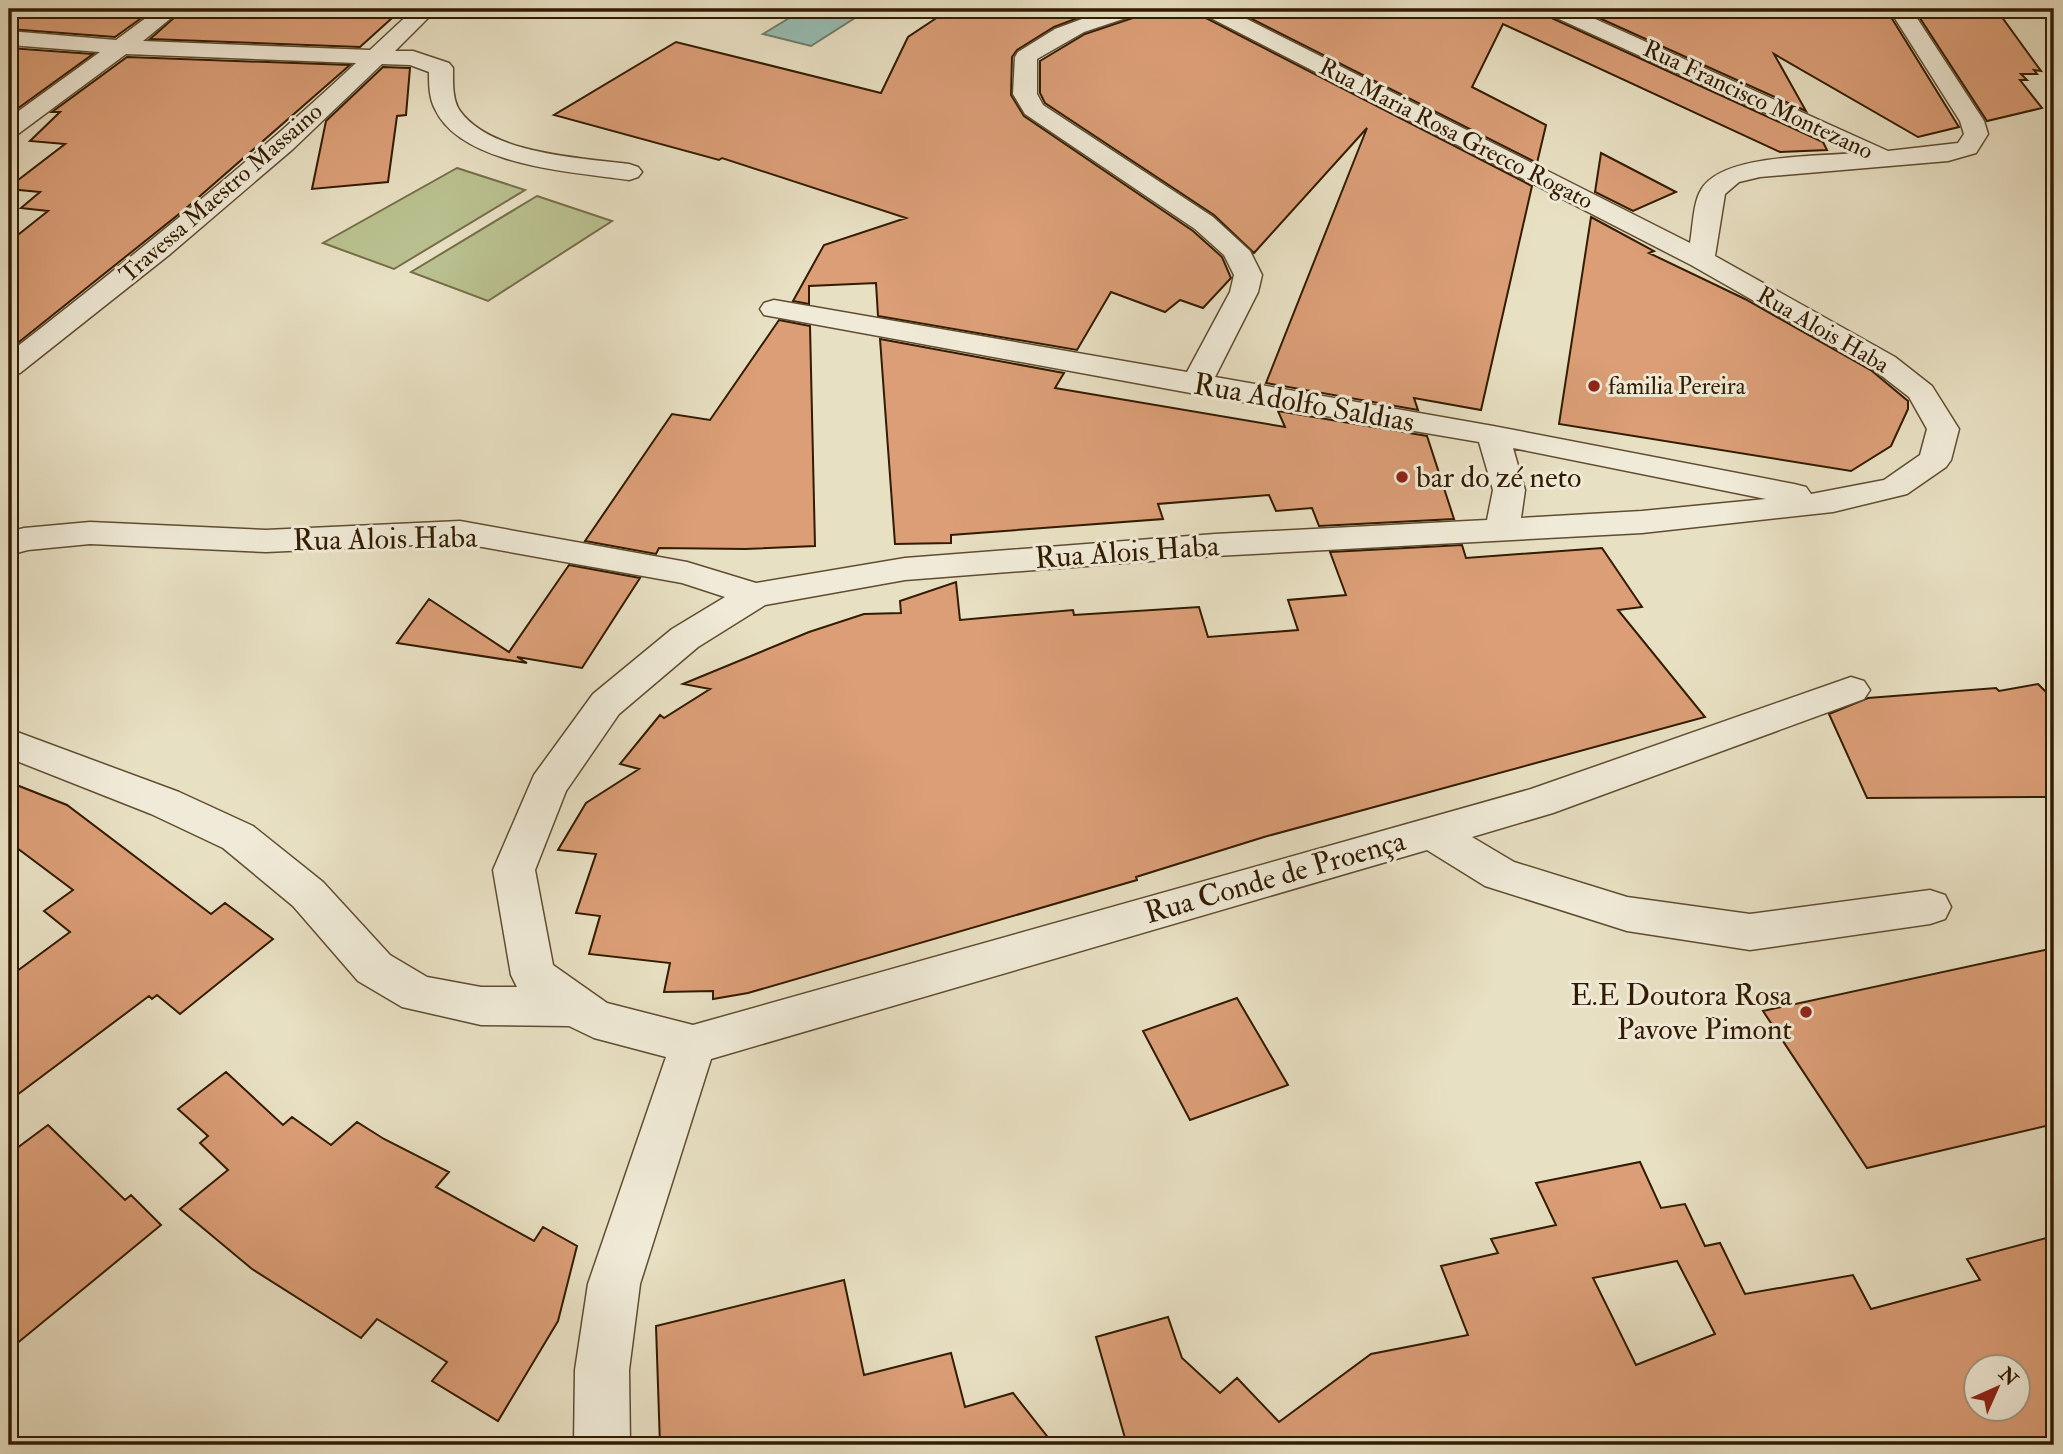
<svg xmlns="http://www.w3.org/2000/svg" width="2063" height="1454" font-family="'IM FELL Double Pica',serif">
	<rect width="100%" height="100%" fill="#e8e0c3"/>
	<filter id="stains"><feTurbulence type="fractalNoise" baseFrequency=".00286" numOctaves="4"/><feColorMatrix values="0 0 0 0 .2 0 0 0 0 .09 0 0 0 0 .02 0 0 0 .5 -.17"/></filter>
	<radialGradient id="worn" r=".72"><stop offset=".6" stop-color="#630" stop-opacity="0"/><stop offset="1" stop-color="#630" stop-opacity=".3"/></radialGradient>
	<path fill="#bac190" stroke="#766e48" stroke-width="2" d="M457 168 525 190 394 269 323 243Z
		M537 196 612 221 488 301 411 272Z"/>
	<path fill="#97bdb3" stroke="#6f7c6b" stroke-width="2" d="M804 9H869L811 46 763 34Z"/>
	<path fill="#db9e77" stroke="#321b00" stroke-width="2" fill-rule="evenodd" d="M9 9H154L115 37 9 29Z
		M184 9H402L360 47 150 39Z
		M950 9H1102L1054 27 1017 50 1012 57 1011 95 1024 116 1193 231 1222 257 1231 278 1203 308 1180 300 1165 312 1111 292 1077 350 878 316 876 283 809 286V304L793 301 824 245 906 218 722 158 719 160 554 115 676 42 881 93 908 37Z
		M1144 9H1197L1202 16 1532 186 1481 410 1414 398 1418 410 1266 383 1367 128 1254 253 1214 215 1045 103 1040 93V61L1085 34 1139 16Z
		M1232 9H1542L1547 16 1823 142 1827 150 1780 152 1503 24 1472 87 1546 125 1537 163Z
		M1579 9H1618L1633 13 1645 9H1886L1959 127 1918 137 1774 54 1806 111Z
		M1914 9H1996L2041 71 2034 70 2037 74H2021L2027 80H2020L2042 108 1987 121Z
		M9 48 93 54 17 109 9 108Z
		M127 57 350 65 184 210 9 350V242L48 211 21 208 40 192 9 189V187L65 144 30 141 60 112H52Z
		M383 67 410 68 406 115 397 116 388 182 312 189 326 121Z
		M1601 153 1676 192 1633 211 1595 192Z
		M1591 217 1654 251 1649 253 1745 299 1872 371 1908 401V409L1891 446 1851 471 1559 424Z
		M779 320 810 326 815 546 745 549 659 548 656 554 585 541 672 414 710 420Z
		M880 339 1064 373 1055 388 1285 427 1278 411 1427 436 1454 519 1319 526 1312 508 1276 511 1269 495 1158 504 1163 519 951 535V543L895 544Z
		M1462 545 1466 558 1602 548 1642 607 1618 610 1705 717 1264 837 1136 877 1137 880 748 993 713 999V991L664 992 670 963 589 954 600 916 576 913 596 854 558 850 586 803 639 769 620 764 660 715 664 718 710 689 683 684 809 632 864 614 901 613 900 601 956 582 960 620 1073 610 1074 615 1199 607 1208 637 1298 630 1288 600 1346 595 1330 552Z
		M569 565 640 578 582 668 517 657 527 663 397 643 429 599 509 652Z
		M2038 684 2054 700V797L1867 798 1829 714 1868 698 1996 688 1999 691Z
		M9 782 67 805 211 914 225 903 273 939 180 1014 157 995 152 999 149 996 9 1101V977L70 932 44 911 73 890 9 842Z
		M2054 948V1124L1867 1168 1763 1011Z
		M1237 998 1288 1085 1190 1120 1143 1031Z
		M226 1072 283 1125 292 1117 331 1145 357 1122 384 1139 449 1172 436 1187 534 1241 543 1227 577 1246 558 1321 498 1421 432 1381 447 1362 377 1319 361 1338 252 1269 180 1209 228 1170 200 1143 208 1136 178 1109Z
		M48 1125 125 1200 131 1195 161 1225 9 1350V1154Z
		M1640 1162 1661 1208 1685 1204 1705 1246 1720 1243 1745 1294 1853 1275 1871 1309 1980 1280 1967 1259 2054 1236V1445H1127L1096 1337 1168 1317 1182 1358 1220 1393 1237 1378 1279 1422 1371 1354 1468 1335 1441 1266 1498 1253 1491 1239 1556 1225 1536 1183ZM1677 1261 1715 1334 1636 1365 1593 1278ZM1976 1367H2018V1409H1976Z
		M844 1280 864 1375 951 1353 965 1407 1013 1393 1054 1445H660L656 1326Z"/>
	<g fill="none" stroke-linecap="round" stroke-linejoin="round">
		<g stroke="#604c31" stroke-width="3">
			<path id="minor" d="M158 9H182L143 41 370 50 414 9H437L395 51H413L449 63 453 68C453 81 452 100 460 111 491 154 580 158 629 164L638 167 642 172 638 177 629 180C575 172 461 166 435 109 429 98 429 84 429 72L410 65 382 64 293 149 169 255 20 373 9 376V353C128 260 246 166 356 63L126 54 18 134 9 136V118L100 52 9 45V31L116 40Z
				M1109 9H1141L1138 14 1084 32 1037 59V94L1043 105 1213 217 1250 251 1262 275 1258 292 1215 377 1493 426 1794 484 1806 487 1811 494 1884 480 1920 455 1927 429 1909 397 1873 369 1691 265 1203 14 1200 9H1227L1690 243C1693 227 1693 203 1701 190 1721 154 1816 157 1854 153L1548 14 1545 9H1573L1888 151 1958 143 1964 134 1960 121 1889 9H1911L1984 121 1988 134 1976 153 1948 161 1760 177 1739 182 1725 194 1715 256 1895 357 1932 386 1959 429 1951 460 1946 467 1907 494 1833 512 1642 533 1215 556 905 580 765 605 698 647 619 714 566 791 535 870 553 965 607 1003 693 1025 1531 789 1851 677 1864 681 1870 690 1864 699 1553 813 1472 837 1514 862 1627 897 1750 914 1930 890 1945 895 1951 907 1945 919 1930 924 1750 950 1627 931 1485 886 1427 850 711 1059 640 1284 629 1370 630 1445H574L575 1370 588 1284 666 1057 594 1038 569 1026 481 1025 402 1007 358 981 293 906 223 848 151 814 9 758V729L179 792 253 826 323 882 390 955 427 977 481 987H517L511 975 493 870 534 775 593 694 672 629 725 597 682 583 460 543 266 552 90 544 28 550 9 555V532L24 528 90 522 266 530 460 521 687 562 756 583 905 558 1215 534 1487 520 1493 490 1479 442 1196 394 764 315 760 309 764 303 774 300 1187 372 1230 292 1234 275 1224 255 1195 229 1025 114 1013 94 1015 57 1018 52 1055 29ZM1513 448 1766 499 1642 511 1521 518 1525 490Z"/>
		</g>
		<use href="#minor" fill="#f0ebd8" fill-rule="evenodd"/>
	</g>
	<g fill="#8f2418" stroke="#f0ebd8" stroke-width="2.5">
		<circle cx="1594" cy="386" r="7"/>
		<circle cx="1402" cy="477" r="7"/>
		<circle cx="1806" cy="1012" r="7"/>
	</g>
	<g text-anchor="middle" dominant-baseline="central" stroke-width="6" stroke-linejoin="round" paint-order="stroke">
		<g font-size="24" fill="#321b00" stroke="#f0ebd8">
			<text transform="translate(1758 100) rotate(25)">Rua Francisco Montezano</text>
			<text transform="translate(1456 134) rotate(27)">Rua Maria Rosa Grecco Rogato</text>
			<text transform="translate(221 193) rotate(-41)">Travessa Maestro Massaino</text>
			<text transform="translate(1823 330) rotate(30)">Rua Alois Haba</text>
		</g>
		<g font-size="24" fill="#321b00" stroke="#f0ebd8" text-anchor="start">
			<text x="1608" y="386">familia Pereira</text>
		</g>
		<g font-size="30" fill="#321b00" stroke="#f0ebd8">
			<text transform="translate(1304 403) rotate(10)">Rua Adolfo Saldias</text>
			<text transform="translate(385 539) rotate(-1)">Rua Alois Haba</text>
			<text transform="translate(1127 552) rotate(-4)">Rua Alois Haba</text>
			<text transform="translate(1275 877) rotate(-16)">Rua Conde de Proença</text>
		</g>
		<g font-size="30" fill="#321b00" stroke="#f0ebd8" text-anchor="start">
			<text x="1416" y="477">bar do zé neto</text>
			<text x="1792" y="995" text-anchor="end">E.E Doutora Rosa<tspan x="1792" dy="34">Pavove Pimont</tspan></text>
		</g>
	</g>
	<rect width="2063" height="1454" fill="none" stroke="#e8e0c3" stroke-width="35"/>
	<rect x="10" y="10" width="2042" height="1433" fill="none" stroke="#321b00" stroke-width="3.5"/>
	<rect x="18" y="18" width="2028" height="1419" fill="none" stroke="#321b00" stroke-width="2"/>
	<g transform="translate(1997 1388) rotate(45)"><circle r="33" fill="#f0ebd8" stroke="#a49882" stroke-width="2"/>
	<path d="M0-5L12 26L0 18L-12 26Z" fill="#8f2418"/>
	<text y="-10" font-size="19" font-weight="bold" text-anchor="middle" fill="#321b00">N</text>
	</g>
	<rect width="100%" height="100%" filter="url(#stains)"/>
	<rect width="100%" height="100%" fill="url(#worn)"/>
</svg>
